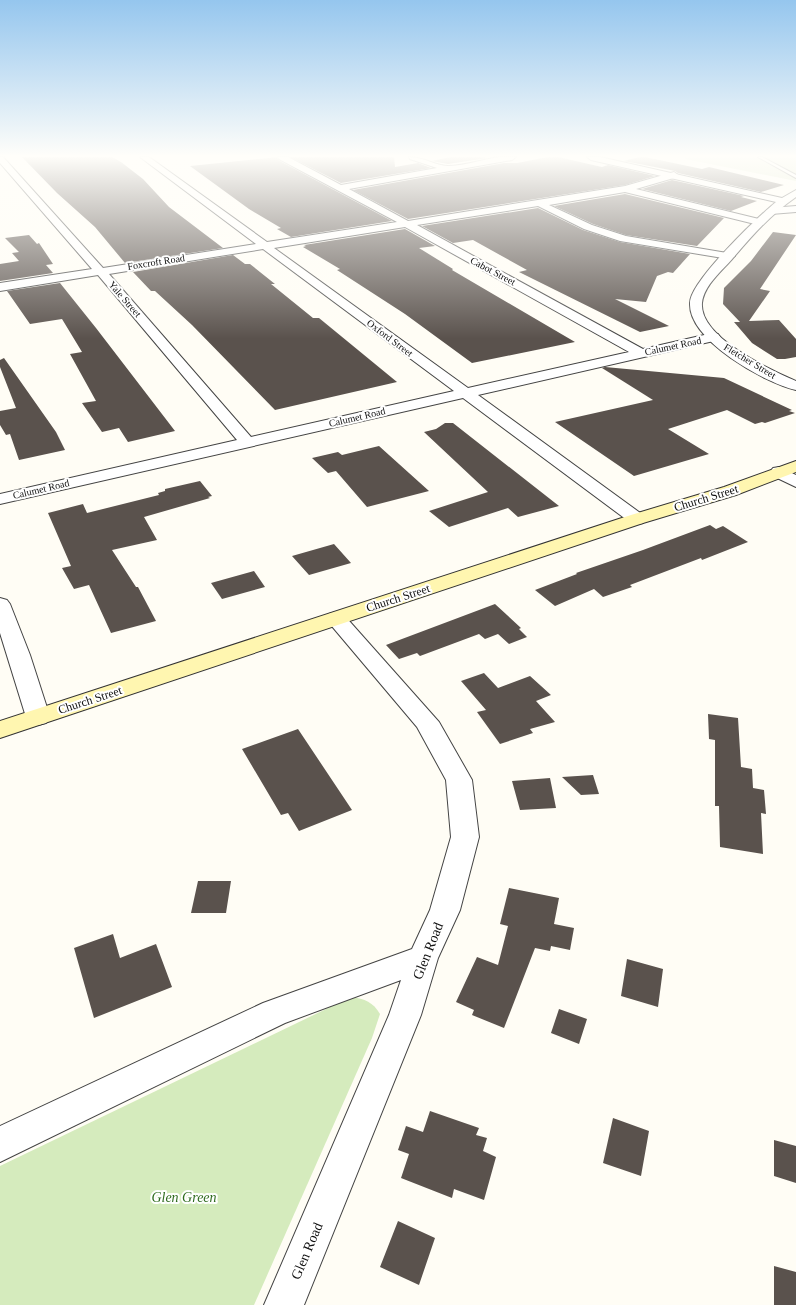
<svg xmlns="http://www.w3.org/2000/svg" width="796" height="1305" font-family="Georgia,serif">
	<rect width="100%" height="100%" fill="#fffdf5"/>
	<path fill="#d5ebbd" d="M351 997C365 999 373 1002 380 1014L372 1038 254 1305H0V1166Z"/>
	<path fill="#d9e3c4" d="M685 157H796V181L685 159Z"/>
	<path fill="#5a524d" d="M22 157H112L121 162 143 179 169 207 223 248 125 263 95 227 57 193Z
		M277 157 278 160 392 221 291 237 277 229 281 228 249 209 190 166Z
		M290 157H394L395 167 418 163 431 168 341 183Z
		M451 157H482L487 158 448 164 432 161Z
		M548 157H558L602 167 608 165 655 176 625 185 408 219 353 190 504 163H517Z
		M639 157H645L702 169 709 167 784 185 761 192 678 173 675 171 624 161Z
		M672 180 744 196 741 197 757 201 731 211 642 189Z
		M625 194 724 218 697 246 626 235 593 224 554 206Z
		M538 208 583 230 620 242 690 254 673 273 668 272 657 276 646 302 615 299 669 326 640 332 519 272 527 270 473 240 453 243 422 226Z
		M405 229 435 246 419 248 453 269 452 270 575 342 472 363 405 314 337 270 340 269 303 247 306 246 304 245Z
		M773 232 796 235 760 289 770 291 749 321 779 320 796 339V357L785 359H777L752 343 734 322H740L723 304 724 288 751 261Z
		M29 235 37 244 39 243 53 264 46 265 53 273 0 281V264L19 261 12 253 19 252 5 238Z
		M233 255 245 264H250L275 284H271L313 318H319L397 382 275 410 192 325 155 291H151L133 272Z
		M60 283 96 328 175 431 128 442 119 428 102 432 82 403 96 401 70 354 82 352 62 319 30 324 7 291Z
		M4 358 56 432 65 450 19 460 10 434 6 435 0 425V411L16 408 0 367V360Z
		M605 367 724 378 792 410 789 411 795 413 765 423 762 422 755 424 727 410 668 429 709 454 634 476 555 422 653 400 602 368Z
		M445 423H453L559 506 518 517 508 508 449 527 429 511 488 492 424 432 436 429Z
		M379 446 429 491 367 507 336 471 328 473 312 458 338 452 342 455Z
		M200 481 212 496 208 497 210 498 144 517 157 540 112 550 136 587H138L156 621 111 633 89 585 74 589 62 568 71 566 48 513 83 504 87 513 159 495 158 493 165 491V489Z
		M710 525 716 529 723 526 748 542 702 560 701 558 630 585 632 587 603 597 594 589 555 606 535 590 577 574 576 573 643 550Z
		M334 544 351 563 309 575 292 556Z
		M254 571 265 587 222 599 211 583Z
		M495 604 521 628 519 629 527 637 509 644 498 634 485 639 479 634 420 656 417 653 399 659 386 645Z
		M484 673 498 688 530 676 551 695 536 701 555 722 530 729 533 733 500 744 477 712 486 710 461 681Z
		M708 714 738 718 741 767 752 769 753 788 764 790 766 814 761 813 763 854 720 847 719 806H715V740L709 739Z
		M298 729 352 810 299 831 288 813 281 815 242 749Z
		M593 775 599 794 581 795 562 777Z
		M550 778 556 808 520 810 512 781Z
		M198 881H231L226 913H191Z
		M509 888 559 898 554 924 574 928 570 950 551 946 550 951 535 948 504 1028 472 1015 474 1010 456 1002 477 957 498 965 508 926 500 924Z
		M113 934 120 958 156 944 172 987 94 1018 74 948Z
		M627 959 663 969 658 1007 621 996Z
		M559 1009 587 1019 579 1044 551 1033Z
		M430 1111 479 1128 476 1135 487 1138 483 1151 496 1157 484 1200 454 1189 452 1198 401 1178 409 1154 398 1150 406 1126 423 1132Z
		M613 1118 649 1131 641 1176 603 1163Z
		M774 1140 796 1146V1183L774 1176Z
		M398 1221 435 1238 419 1285 380 1267Z
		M774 1266 796 1272V1305H774Z"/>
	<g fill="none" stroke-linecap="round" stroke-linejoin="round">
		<g stroke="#444" stroke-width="2">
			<path id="service" d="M758 157H762L796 175V178Z"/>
		</g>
		<g stroke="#444" stroke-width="2">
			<path id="minor" d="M0 157H3L103 268 256 244 140 157H149L267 242 397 222 279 159 278 157H288L341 185 437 168 410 159 409 157C424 157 436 166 448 166 471 166 493 154 516 157L512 160 349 189 408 221 625 186 674 172 678 175 677 177 636 189 763 220 764 222 759 225 625 192 549 205 592 225 626 236 733 254 735 256 729 259 620 241 584 229 538 206 417 225 643 349 713 333 718 334 720 337 718 340 478 395 643 515 646 519 643 523 637 524 631 523 463 398 0 504V494L237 440 98 275 0 291V283L92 269 0 163ZM405 227 629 352 468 388 274 248ZM263 249 454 391 251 437 109 274Z
				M796 206V212L771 214 766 211 771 208Z
				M779 467 796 475V487L773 476 770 472 773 468Z
				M0 598 7 600 10 604 30 655 50 717 46 723 38 725 30 723 26 717 0 633Z
				M336 612 343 614 439 722 472 780 479 837 460 910 438 958 421 1015 304 1305H264L389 1015 401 980 285 1023 0 1162V1126L263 1003 412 949 430 910 451 837 446 780 417 727 325 618 329 614Z"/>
		</g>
		<g stroke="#444" stroke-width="2">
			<path id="tertiary" d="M587 157H600L782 198 796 190V197C771 214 752 236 733 258 722 271 704 285 702 303 699 337 770 370 796 381V390C765 383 688 340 690 303 690 281 758 217 776 202L591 160Z"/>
		</g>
		<g stroke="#333" stroke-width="2">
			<path id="secondary" d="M796 461V472L736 495 643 523 0 738V721L631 515 724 487Z"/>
		</g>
		<use href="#service" fill="#fff" fill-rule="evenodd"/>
		<use href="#minor" fill="#fff" fill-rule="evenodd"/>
		<use href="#tertiary" fill="#fff" fill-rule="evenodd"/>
		<use href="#secondary" fill="#fff6b0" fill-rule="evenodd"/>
	</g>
	<linearGradient id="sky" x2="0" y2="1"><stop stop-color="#95c6ee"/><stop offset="0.46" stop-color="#fffefa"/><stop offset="1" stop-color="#fffefa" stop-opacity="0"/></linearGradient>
	<rect width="796" height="339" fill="url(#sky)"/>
	<g text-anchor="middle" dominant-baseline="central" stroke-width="4" stroke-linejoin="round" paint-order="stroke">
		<g font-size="10" fill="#111" stroke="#fff">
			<text transform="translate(156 262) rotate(-9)">Foxcroft Road</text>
			<text transform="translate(493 271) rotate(28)">Cabot Street</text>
			<text transform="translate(125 299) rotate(49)">Yale Street</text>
			<text transform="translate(390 338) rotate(37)">Oxford Street</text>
			<text transform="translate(673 346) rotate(-12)">Calumet Road</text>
			<text transform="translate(750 361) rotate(31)">Fletcher Street</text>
			<text transform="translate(357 417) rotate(-13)">Calumet Road</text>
			<text transform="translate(41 489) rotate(-13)">Calumet Road</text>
		</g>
		<g font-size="12" fill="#111" stroke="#fff">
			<text transform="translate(706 498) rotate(-17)">Church Street</text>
			<text transform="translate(398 598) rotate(-18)">Church Street</text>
			<text transform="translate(90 700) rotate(-18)">Church Street</text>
		</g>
		<g font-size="14" fill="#111" stroke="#fff">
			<text transform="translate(428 951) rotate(-68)">Glen Road</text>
			<text transform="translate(307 1251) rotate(-67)">Glen Road</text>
		</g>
		<g font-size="14" font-style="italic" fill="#2f6b1f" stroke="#fff">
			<text x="184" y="1197">Glen Green</text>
		</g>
	</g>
</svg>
